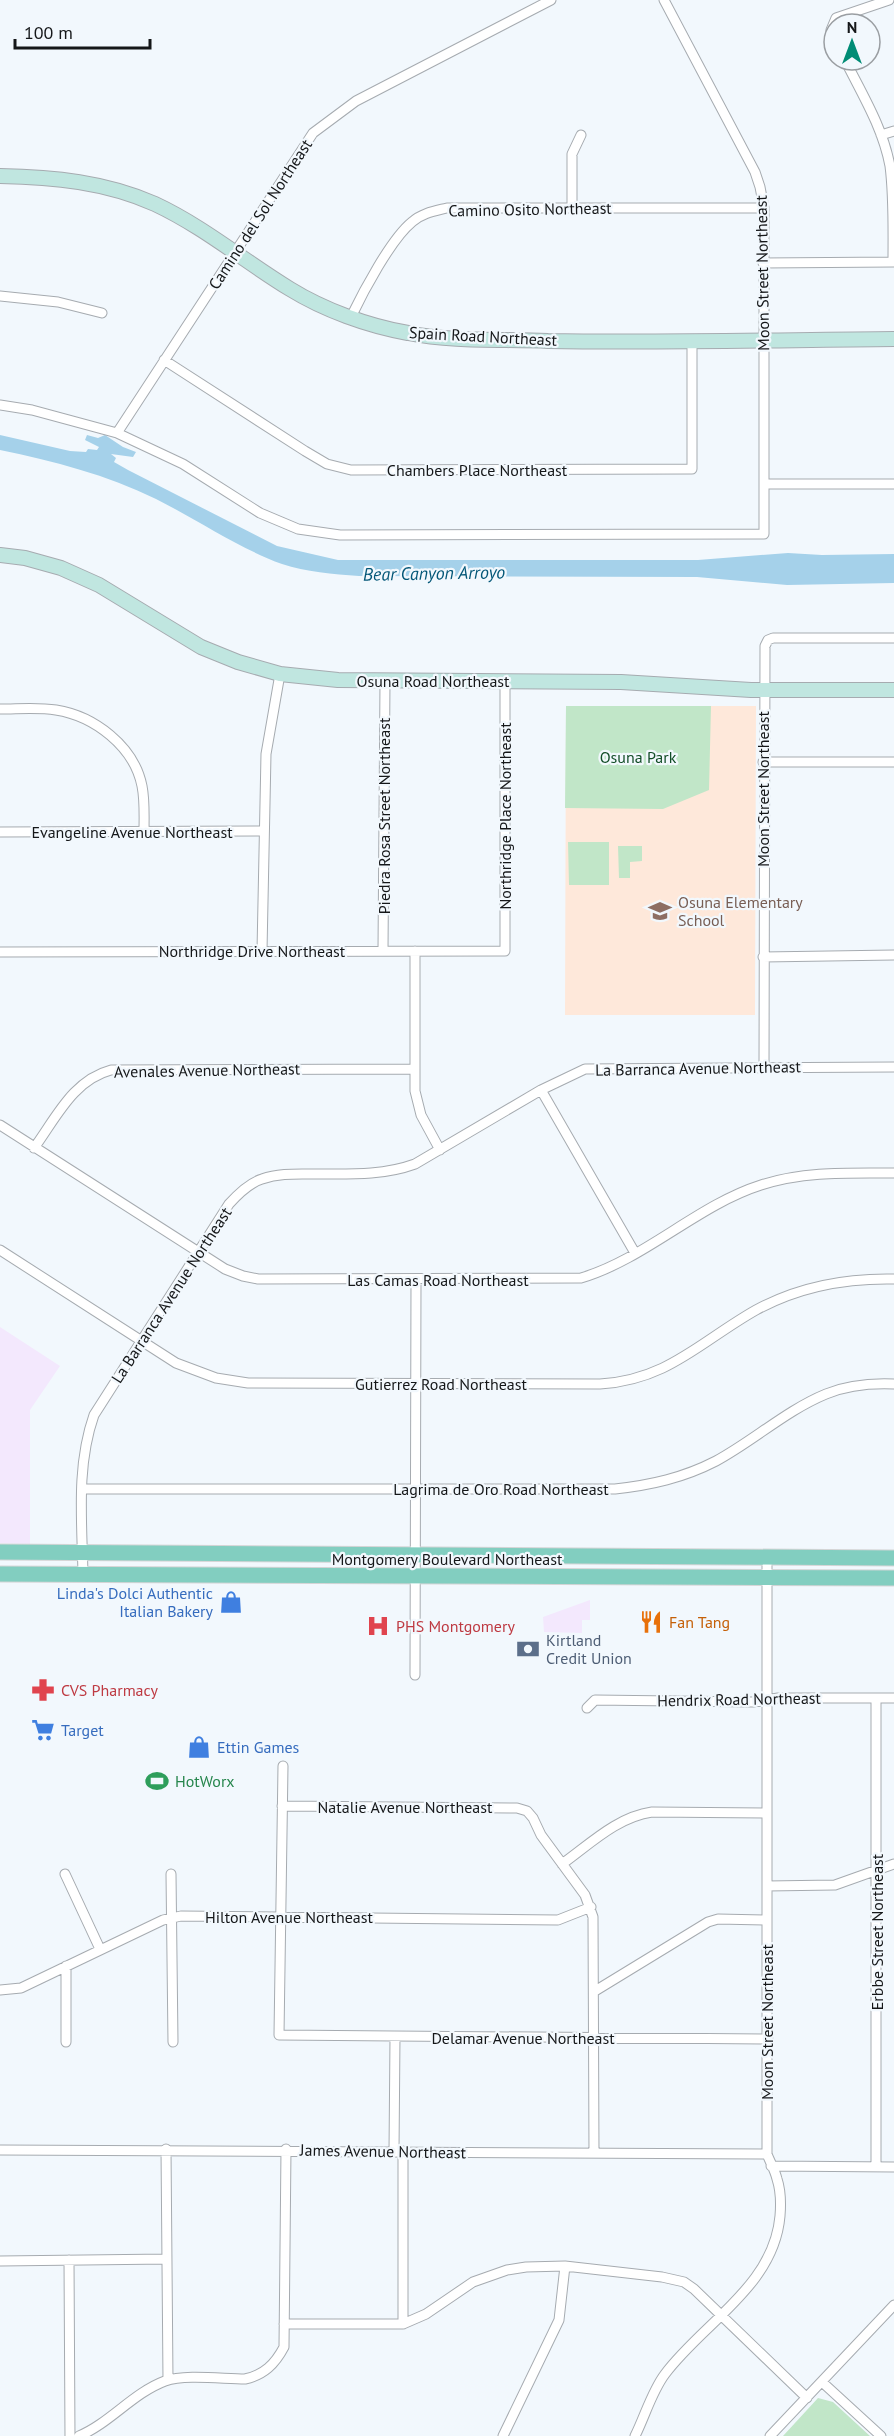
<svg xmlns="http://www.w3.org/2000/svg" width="894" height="2436" font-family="'PT Sans',sans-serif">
	<rect width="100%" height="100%" fill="#f2f8fd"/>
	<path fill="#f3e8fd" d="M0 1327 60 1366 30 1410V1544L0 1543Z
		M590 1600V1620H582V1633L544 1632 543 1617Z"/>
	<path fill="#fee8da" d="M566 706H756L755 1015H565Z"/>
	<path fill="#c1e6c8" d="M566 706H711L709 790 663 809 565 808Z
		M568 842H609V885H569Z
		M618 846H642V861L630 862V878H619Z
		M818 2398 833 2402 870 2436H783Z"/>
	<path fill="#a5d1ea" d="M0 435 70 451 86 452 88 449 97 450 99 447 85 440 87 435 98 438 105 435 123 447 136 452 133 457 111 454 116 458 114 462 128 470 277 546 338 560H698L788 553 822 555 894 554V583L787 585 697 577 359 576C333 574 306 572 282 564 238 548 198 520 156 499 107 475 54 461 0 450Z"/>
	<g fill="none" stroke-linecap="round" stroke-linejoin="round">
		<g stroke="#a6abb0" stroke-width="11">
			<path id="street" d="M834 40 831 30 836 18 889 0
				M845 60C862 94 883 128 890 166 894 197 893 231 893 262
				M881 135 894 131
				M572 208V154L581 135
				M763 263 894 262
				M0 296 58 302 102 313
				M351 317C363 292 391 239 412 222 422 213 435 211 447 208H764
				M164 360 305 451 327 464 351 470 692 469V341
				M0 405 32 410 117 433 183 464 260 513 298 529 340 535 764 534V208L760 187 755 172 664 0
				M117 433 313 133 356 101 551 0
				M764 484H894
				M0 709C18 709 38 707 56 710 94 716 134 746 142 786 145 801 144 817 144 832
				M763 762H894
				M0 832 264 831
				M262 951 266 754 280 674
				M383 951 385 681
				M415 951V1091L421 1115 440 1150
				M0 952 505 951V681
				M763 957 894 955
				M764 1067 765 646 768 640 773 638H894
				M541 1090 635 1253
				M0 1125 225 1269 243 1276 258 1279 581 1278C645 1259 698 1205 761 1185 804 1171 849 1173 894 1173
				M34 1148C56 1118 73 1080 111 1070L415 1069
				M0 1250 176 1363 216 1378 248 1383 600 1384C668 1380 701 1341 756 1310 800 1286 845 1278 894 1279
				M82 1489H615C651 1485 683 1478 716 1461 753 1441 787 1410 826 1394 848 1385 871 1383 894 1384
				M83 1575C82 1521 76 1466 94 1415L229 1204C238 1194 249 1183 262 1179 279 1173 296 1174 313 1174 348 1174 382 1176 415 1164L541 1090 585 1069 894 1067
				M415 1675 416 1280
				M587 1708 595 1700 753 1702 778 1698H894
				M283 1766 279 2035 768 2039
				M282 1806 517 1808 527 1811 533 1818 541 1835 585 1895 593 1917 594 2152
				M562 1864C590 1844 617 1817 652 1812L766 1813
				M65 1874 100 1949
				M171 1874 173 2042
				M767 1886 835 1885 894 1864
				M66 1966V2042
				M0 1990 21 1988 163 1920 181 1916 558 1920 591 1907
				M595 1991 708 1922 718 1919 767 1920
				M166 2149 168 2380
				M0 2150 767 2154
				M394 2151 395 2037
				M771 2166 894 2167
				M876 2167V1698
				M69 2260 70 2436
				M0 2261 167 2259
				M284 2324H403L426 2314 473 2282 507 2270 526 2267 565 2266 662 2277 684 2282 694 2289 807 2398
				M403 2324V2151
				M822 2382 881 2436
				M79 2436C110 2423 133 2393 165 2381 185 2374 223 2379 245 2379 264 2375 275 2364 284 2347L286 2149
				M503 2436 559 2320 565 2266
				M635 2436C645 2416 652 2391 665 2374 703 2323 774 2286 780 2216 781 2204 781 2191 777 2179 775 2170 770 2162 767 2154V1557
				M770 2436 894 2305"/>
		</g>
		<g stroke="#a6abb0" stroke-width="16">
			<path id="secondary" d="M0 176C53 177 106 182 155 204 204 227 244 261 290 289 324 310 368 326 408 333 453 342 502 339 548 341 663 343 779 340 894 339
				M0 555 25 558 61 568 99 585 201 647 238 662 280 674 338 680 621 682 751 690H894"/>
		</g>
		<g stroke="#d5d5d6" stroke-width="17">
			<path id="primary" d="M0 1552 894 1558
				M0 1574 894 1578"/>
		</g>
		<use href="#street" stroke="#fff" stroke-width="9"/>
		<use href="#secondary" stroke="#c0e6e0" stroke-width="14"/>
		<use href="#primary" stroke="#82cec0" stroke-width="15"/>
	</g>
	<defs>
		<g id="school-bare" transform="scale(1.8)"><path d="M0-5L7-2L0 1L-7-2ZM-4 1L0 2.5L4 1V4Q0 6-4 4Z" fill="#8d6e63" stroke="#f2f8fd" stroke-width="2.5" paint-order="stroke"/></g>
		<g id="shop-bare" transform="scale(1.8)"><path d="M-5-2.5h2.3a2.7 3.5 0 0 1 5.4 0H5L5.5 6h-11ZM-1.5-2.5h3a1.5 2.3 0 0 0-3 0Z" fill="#3f7fe0" stroke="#f2f8fd" stroke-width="2.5" paint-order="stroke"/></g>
		<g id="restaurant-bare" transform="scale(1.8)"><path d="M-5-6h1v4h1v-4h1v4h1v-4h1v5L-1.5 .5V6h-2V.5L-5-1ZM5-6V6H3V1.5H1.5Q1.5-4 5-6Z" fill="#e8710a" stroke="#f2f8fd" stroke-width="2.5" paint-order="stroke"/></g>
		<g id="hospital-bare" transform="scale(1.8)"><path d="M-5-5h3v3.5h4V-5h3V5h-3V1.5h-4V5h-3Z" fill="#e0444e" stroke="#f2f8fd" stroke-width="2.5" paint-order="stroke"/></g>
		<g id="bank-bare" transform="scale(1.8)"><path d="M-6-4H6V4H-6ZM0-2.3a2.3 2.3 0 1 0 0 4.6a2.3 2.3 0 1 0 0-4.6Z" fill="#5c6f8a" stroke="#f2f8fd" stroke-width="2.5" paint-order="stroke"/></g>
		<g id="pharmacy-bare" transform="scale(1.8)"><path d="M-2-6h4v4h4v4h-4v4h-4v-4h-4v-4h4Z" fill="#e0444e" stroke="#f2f8fd" stroke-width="2.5" paint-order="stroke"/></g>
		<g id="supermarket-bare" transform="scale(1.8)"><path d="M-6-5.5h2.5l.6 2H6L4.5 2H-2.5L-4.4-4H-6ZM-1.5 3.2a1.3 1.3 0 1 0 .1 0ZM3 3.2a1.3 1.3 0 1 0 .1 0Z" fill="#3f7fe0" stroke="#f2f8fd" stroke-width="2.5" paint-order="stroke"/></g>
		<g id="stadium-bare" transform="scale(1.8)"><path d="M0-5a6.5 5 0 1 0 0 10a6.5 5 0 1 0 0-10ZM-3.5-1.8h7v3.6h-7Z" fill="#2e9e5b" stroke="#f2f8fd" stroke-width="2.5" paint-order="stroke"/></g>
	</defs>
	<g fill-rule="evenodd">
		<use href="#school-bare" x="660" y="911"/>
		<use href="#shop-bare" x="231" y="1602"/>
		<use href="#restaurant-bare" x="651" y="1622"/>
		<use href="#hospital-bare" x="378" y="1626"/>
		<use href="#bank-bare" x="528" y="1649"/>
		<use href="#pharmacy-bare" x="43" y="1690"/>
		<use href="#supermarket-bare" x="43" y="1730"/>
		<use href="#shop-bare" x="199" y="1747"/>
		<use href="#stadium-bare" x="157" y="1781"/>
	</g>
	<g text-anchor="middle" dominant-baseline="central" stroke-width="4.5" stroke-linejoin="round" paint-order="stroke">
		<g font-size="16" fill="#151719" stroke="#f2f8fd">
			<text transform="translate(530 209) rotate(-1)">Camino Osito Northeast</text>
			<text transform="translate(260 214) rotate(-57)">Camino del Sol Northeast</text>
			<text transform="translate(762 273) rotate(-91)">Moon Street Northeast</text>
			<text transform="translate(483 336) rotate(3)">Spain Road Northeast</text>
			<text x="477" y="470">Chambers Place Northeast</text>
			<text x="433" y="681">Osuna Road Northeast</text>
			<text transform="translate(763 789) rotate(-90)">Moon Street Northeast</text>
			<text transform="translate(384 816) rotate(-90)">Piedra Rosa Street Northeast</text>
			<text transform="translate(505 816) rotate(-90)">Northridge Place Northeast</text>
			<text x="132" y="832">Evangeline Avenue Northeast</text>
			<text x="252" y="951">Northridge Drive Northeast</text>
			<text transform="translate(698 1068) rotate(-1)">La Barranca Avenue Northeast</text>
			<text transform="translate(207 1070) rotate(-1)">Avenales Avenue Northeast</text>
			<text x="438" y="1280">Las Camas Road Northeast</text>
			<text transform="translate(171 1295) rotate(-57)">La Barranca Avenue Northeast</text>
			<text x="441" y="1384">Gutierrez Road Northeast</text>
			<text x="501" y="1489">Lagrima de Oro Road Northeast</text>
			<text x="447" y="1559">Montgomery Boulevard Northeast</text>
			<text transform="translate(739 1699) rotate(-1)">Hendrix Road Northeast</text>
			<text x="405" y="1807">Natalie Avenue Northeast</text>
			<text x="289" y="1917">Hilton Avenue Northeast</text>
			<text transform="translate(877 1932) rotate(-90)">Erbbe Street Northeast</text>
			<text transform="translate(767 2022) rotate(-90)">Moon Street Northeast</text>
			<text x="523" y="2038">Delamar Avenue Northeast</text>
			<text transform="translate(383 2151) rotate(1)">James Avenue Northeast</text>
		</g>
		<g font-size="16" fill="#124d27" stroke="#f2f8fd">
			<text x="638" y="757">Osuna Park</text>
		</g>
		<g font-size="16" fill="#785e54" stroke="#f2f8fd" text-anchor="start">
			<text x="678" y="902">Osuna Elementary<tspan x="678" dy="18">School</tspan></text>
		</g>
		<g font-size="16" fill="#366cbe" stroke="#f2f8fd" text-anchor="start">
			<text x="213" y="1593" text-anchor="end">Linda's Dolci Authentic<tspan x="213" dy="18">Italian Bakery</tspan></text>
			<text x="61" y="1730">Target</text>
			<text x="217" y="1747">Ettin Games</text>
		</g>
		<g font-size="16" fill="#c56008" stroke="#f2f8fd" text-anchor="start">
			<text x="669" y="1622">Fan Tang</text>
		</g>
		<g font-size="16" fill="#be3a42" stroke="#f2f8fd" text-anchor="start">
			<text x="396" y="1626">PHS Montgomery</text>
			<text x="61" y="1690">CVS Pharmacy</text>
		</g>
		<g font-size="16" fill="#4e5e75" stroke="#f2f8fd" text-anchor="start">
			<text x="546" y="1640">Kirtland<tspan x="546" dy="18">Credit Union</tspan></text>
		</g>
		<g font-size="16" fill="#27864d" stroke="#f2f8fd" text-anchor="start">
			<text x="175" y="1781">HotWorx</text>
		</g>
		<g font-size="18" font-style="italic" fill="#045778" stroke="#f2f8fd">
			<text transform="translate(434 573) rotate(-1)">Bear Canyon Arroyo</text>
		</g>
	</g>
	<g transform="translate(852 42)"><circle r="28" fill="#f2f8fd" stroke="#9a9ea2" stroke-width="1.5"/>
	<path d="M0-4.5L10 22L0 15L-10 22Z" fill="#008c75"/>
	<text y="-9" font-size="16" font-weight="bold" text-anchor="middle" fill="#151719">N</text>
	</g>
	<path d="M15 39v9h135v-9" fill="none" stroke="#151719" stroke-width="3"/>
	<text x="24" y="39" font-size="18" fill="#151719" stroke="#f2f8fd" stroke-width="4.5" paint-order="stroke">100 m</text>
</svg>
